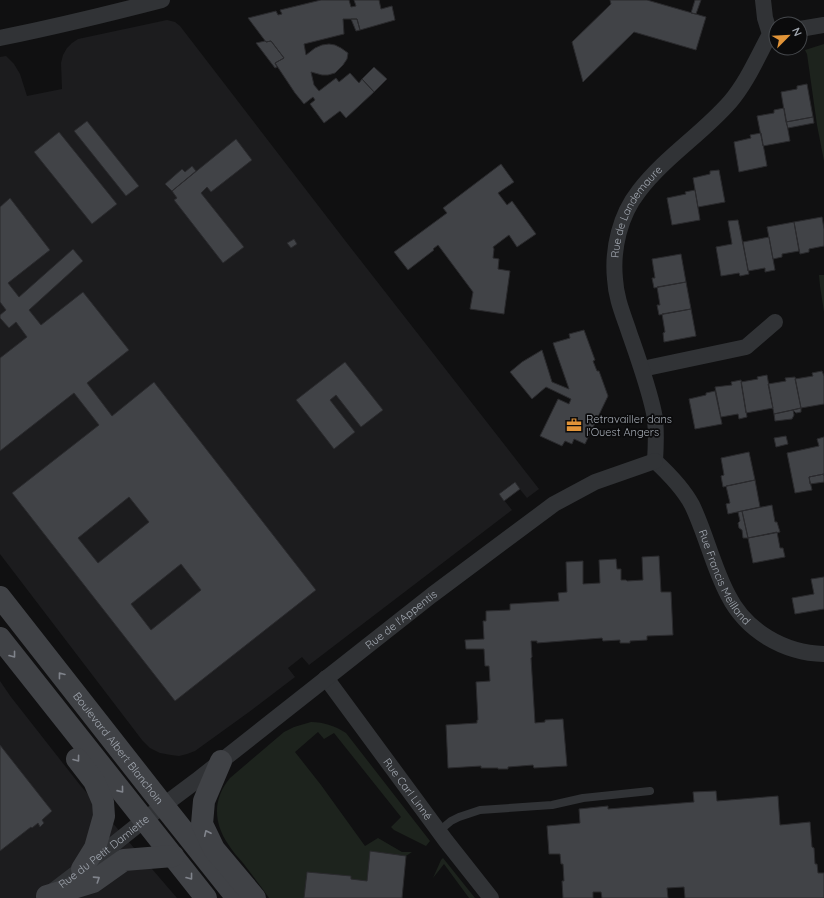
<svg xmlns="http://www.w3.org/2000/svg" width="824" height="898" font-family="Quicksand,sans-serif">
	<rect width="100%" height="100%" fill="#101011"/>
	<path fill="#1c1c1e" d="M167 20 175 22 180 26 347 243 539 489 527 498 514 482 499 494 512 510 309 665 302 657 288 668 295 677 249 712 195 751 187 754 179 756 171 755 160 753 150 748 142 740 0 554V57L6 56 14 64 20 74 27 96 62 89 61 63 63 55 67 48 72 43 78 39Z
		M0 681 11 697 80 785 177 898H0Z"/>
	<path fill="#1d231d" d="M824 44V161L817 125 807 54 805 50Z
		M819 275H824V312L820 286Z
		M311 722C324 722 335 726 346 733L430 841 426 846 394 830 391 827 401 817 334 733 324 739 318 732 295 752 321 785 365 846 378 838 402 852H412L406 856 370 851 367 881 351 879V876L307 872 304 898H269C261 886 252 875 243 863 238 857 232 851 228 844 213 822 213 798 230 778L284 732 294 727Z
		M443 858 475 898H469L444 864 433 878 441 860Z"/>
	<path fill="#414347" stroke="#2a2a2d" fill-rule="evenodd" d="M321 0H349L351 7 356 6 354 0H379L381 9 392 6 395 20 360 30 357 19H343L344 34 304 44 306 55 315 48 322 45 329 44 335 45 341 48 348 53 347 59 343 65 335 73 328 75H322L311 72 314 85 319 91 336 78 339 82 350 73 359 83 362 79 374 92 346 118 340 111 324 123 310 104 315 100 313 97 304 104 295 93 275 63 284 58 271 41 266 42 248 18 276 11 278 15 282 14 280 10Z
		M610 0H647L706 17 696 50 634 32 583 82 572 42 611 4Z
		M695 0H701L696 14 691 13Z
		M351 19H357L360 30 356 31Z
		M265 41 266 42 271 41 284 58 275 63 277 67 275 68 256 43Z
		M374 67 387 79 374 92 362 79Z
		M807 84 813 117 786 122 781 92 797 89V86Z
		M784 108 790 141 763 146 757 116 774 113V110Z
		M813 117 814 123 788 128 786 122Z
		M87 121 139 186 126 196 74 131Z
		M59 132 117 204 92 224 34 152Z
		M761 133 767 166 739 172 734 142 751 138 750 135Z
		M236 139 252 160 211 192 207 187 201 193 244 247 223 263 174 200 177 198 172 191Z
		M501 164 514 182 498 193 507 205 512 201 536 234 517 247 509 235 493 247 494 249 493 258 499 259 498 269 510 271 504 314 470 309 473 292 438 245 433 249 434 250 408 270 394 252 447 213 443 208Z
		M192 166 196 171 172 191 165 184 182 169 185 172Z
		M719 170 725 202 698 207 693 178 710 174V171Z
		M695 190 700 220 672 225 667 198 686 194 685 192Z
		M10 198 50 250 8 283 19 297 73 249 83 261 29 310 41 325 83 292 129 350 87 383 112 416 154 382 316 590 175 701 12 493 99 425 74 393 0 451V358L27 337 16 322 9 328 0 318V315L6 310 0 302V207ZM129 497 149 522 98 563 78 538ZM181 564 201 590 151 630 131 604Z
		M822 217 824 229V246L809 249V252L800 254 794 222Z
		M738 220 749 274 740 276 739 273 721 276 716 247 732 244 728 221Z
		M794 222 799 251 782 254V257L773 259 767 227Z
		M769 237 775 270 765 272V268L748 271 743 242Z
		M294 239 297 244 291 248 287 243Z
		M681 254 686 282 654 288 652 278H655L652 259Z
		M686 282 691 309 659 315 657 305H660L657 287Z
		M691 309 696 336 664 342 663 333 665 332 662 314Z
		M584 330 595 360 593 361 597 371H599L608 396 585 444 574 439 572 444 565 441 562 446 540 436 558 399 569 404 571 399 546 387 532 399 510 372 522 362 542 350 552 382 569 389 553 343 570 338 569 334Z
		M345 362 383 410 361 427 336 395 330 400 355 432 334 449 296 400Z
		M822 371 824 376V404L801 408 795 379 813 376 812 373Z
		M767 375 773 408 746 413 741 382 758 379 757 377Z
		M795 377 801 408 774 414 768 384 786 381 785 378Z
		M741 380 747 417 739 419 738 414 721 417 715 387 732 385 731 382Z
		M715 391 722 424 695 429 689 399 706 395V393Z
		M801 408V412L796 413 793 410Z
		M793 410 794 415 792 419 775 421 774 414Z
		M786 436 788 444 776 447 774 438Z
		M824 437V476V474L809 477 812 490 795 493 787 453 819 446 817 439Z
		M749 452 755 480 723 487 721 476 724 475 721 458Z
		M824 474V482L810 484 809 477Z
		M755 480 760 507 728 514 726 504 730 503 726 486Z
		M515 482 520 489 504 501 499 494Z
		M772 505 775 522H777L780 532 748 538 742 511Z
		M742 511 748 538H743L742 530 739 528 738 523 740 521 738 512Z
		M777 532 780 548H783L785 557 753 563 748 538Z
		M659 556 661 592H671L673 635 647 636V640L630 641V643H620V640L603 641 602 638 537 643V641H531L532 657 531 658 535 723 545 722V720L563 719 567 766 534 768 533 765 508 767V769H498V768H481V766L448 768 446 725 477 723V720H478L476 682 490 681 489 666H485L484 649H466L465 640 484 639 483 621H486V611L510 610V604L559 601 558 593 567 592 566 562 583 561V584L600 583 599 560 616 559 617 569H621V580H626L627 581 643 580 642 557Z
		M824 577V609L795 614 792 598 814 594 811 579Z
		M0 745 52 811 42 820 44 823 40 827 38 823 32 828 31 827 0 851Z
		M716 791 717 801 778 796 780 825 810 822 812 847 814 848 815 864H817L818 873H824V898H685L684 887 667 888 668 898H602L601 892H593V898H563L562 881H564L563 864H561L560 854H549L547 826 580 823 579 809 608 806V809L694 802 693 792Z
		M370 851 406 856 402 898H304L307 872 351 876V879L367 881Z"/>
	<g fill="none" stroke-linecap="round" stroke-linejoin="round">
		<path stroke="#313336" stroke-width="8" d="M439 831 451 821 459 817 480 810 552 805 583 798 650 791"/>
		<g stroke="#313336" stroke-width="16">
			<path d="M800 29 824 25"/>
			<path d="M0 38C54 27 108 14 162 0"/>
			<path d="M642 369 746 347 775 322"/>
			<path id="s1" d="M655 461C656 445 657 428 654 413 648 385 638 358 629 332 623 314 616 298 615 279 612 249 620 215 639 191 665 157 702 134 730 102 747 82 757 58 770 34L765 18 763 0"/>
			<path id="s2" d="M655 461C669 474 683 488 692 505 706 534 713 567 728 595 746 631 784 653 824 654"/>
			<path id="s3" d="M326 678 446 841 491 898"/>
			<path id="s4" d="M54 890 109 848 144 820 196 781 432 595 554 504 595 482 655 461"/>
		</g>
		<g stroke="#404246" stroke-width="22">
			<path id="s5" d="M0 597 163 805 237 898"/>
			<path d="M0 638 206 898"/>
			<path d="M77 759 94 781 103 802 104 816 95 848 82 869"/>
			<path d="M221 761 204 801 202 824 214 849 255 898"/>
			<path d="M47 896 93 882 124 860 173 856"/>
		</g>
	</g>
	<defs><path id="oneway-chevron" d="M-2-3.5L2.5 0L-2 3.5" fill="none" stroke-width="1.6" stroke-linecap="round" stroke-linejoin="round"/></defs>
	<g stroke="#80848c">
		<use href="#oneway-chevron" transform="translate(13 655) rotate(52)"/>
		<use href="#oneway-chevron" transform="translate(61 675) rotate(-128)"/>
		<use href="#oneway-chevron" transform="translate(77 759) rotate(53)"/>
		<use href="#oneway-chevron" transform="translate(121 790) rotate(51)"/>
		<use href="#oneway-chevron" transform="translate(207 833) rotate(-115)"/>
		<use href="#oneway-chevron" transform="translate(190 877) rotate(52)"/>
		<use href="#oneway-chevron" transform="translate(97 879) rotate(-33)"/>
	</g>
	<defs>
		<g id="office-bare" transform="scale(1.2)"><path d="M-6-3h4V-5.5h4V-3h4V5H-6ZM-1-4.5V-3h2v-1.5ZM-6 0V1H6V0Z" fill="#e19438" stroke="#0b0b0c" stroke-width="2.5" paint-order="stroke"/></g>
	</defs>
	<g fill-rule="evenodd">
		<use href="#office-bare" x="574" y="425"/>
	</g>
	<g text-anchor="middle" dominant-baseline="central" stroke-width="3.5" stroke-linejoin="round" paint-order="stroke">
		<g font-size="11" fill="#a2a8b1" stroke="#0b0b0c">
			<text stroke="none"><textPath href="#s1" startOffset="261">Rue de Landemaure</textPath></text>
			<text stroke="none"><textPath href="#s2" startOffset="137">Rue Francis Meilland</textPath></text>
			<text stroke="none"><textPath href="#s4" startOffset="440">Rue de l'Appentis</textPath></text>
			<text stroke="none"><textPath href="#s5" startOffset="192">Boulevard Albert Blanchoin</textPath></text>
			<text stroke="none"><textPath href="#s3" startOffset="138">Rue Carl Linné</textPath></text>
			<text stroke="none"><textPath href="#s4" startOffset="63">Rue du Petit Damiette</textPath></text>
		</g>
		<g font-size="11" fill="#a2a8b1" stroke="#0b0b0c" text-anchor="start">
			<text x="586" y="419">Retravailler dans<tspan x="586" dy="13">l'Ouest Angers</tspan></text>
		</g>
	</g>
	<g transform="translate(788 36) rotate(66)"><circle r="19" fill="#0b0b0c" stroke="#474a4e"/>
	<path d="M0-3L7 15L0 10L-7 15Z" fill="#e19438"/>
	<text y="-6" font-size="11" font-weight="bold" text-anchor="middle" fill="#a2a8b1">N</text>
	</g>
</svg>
